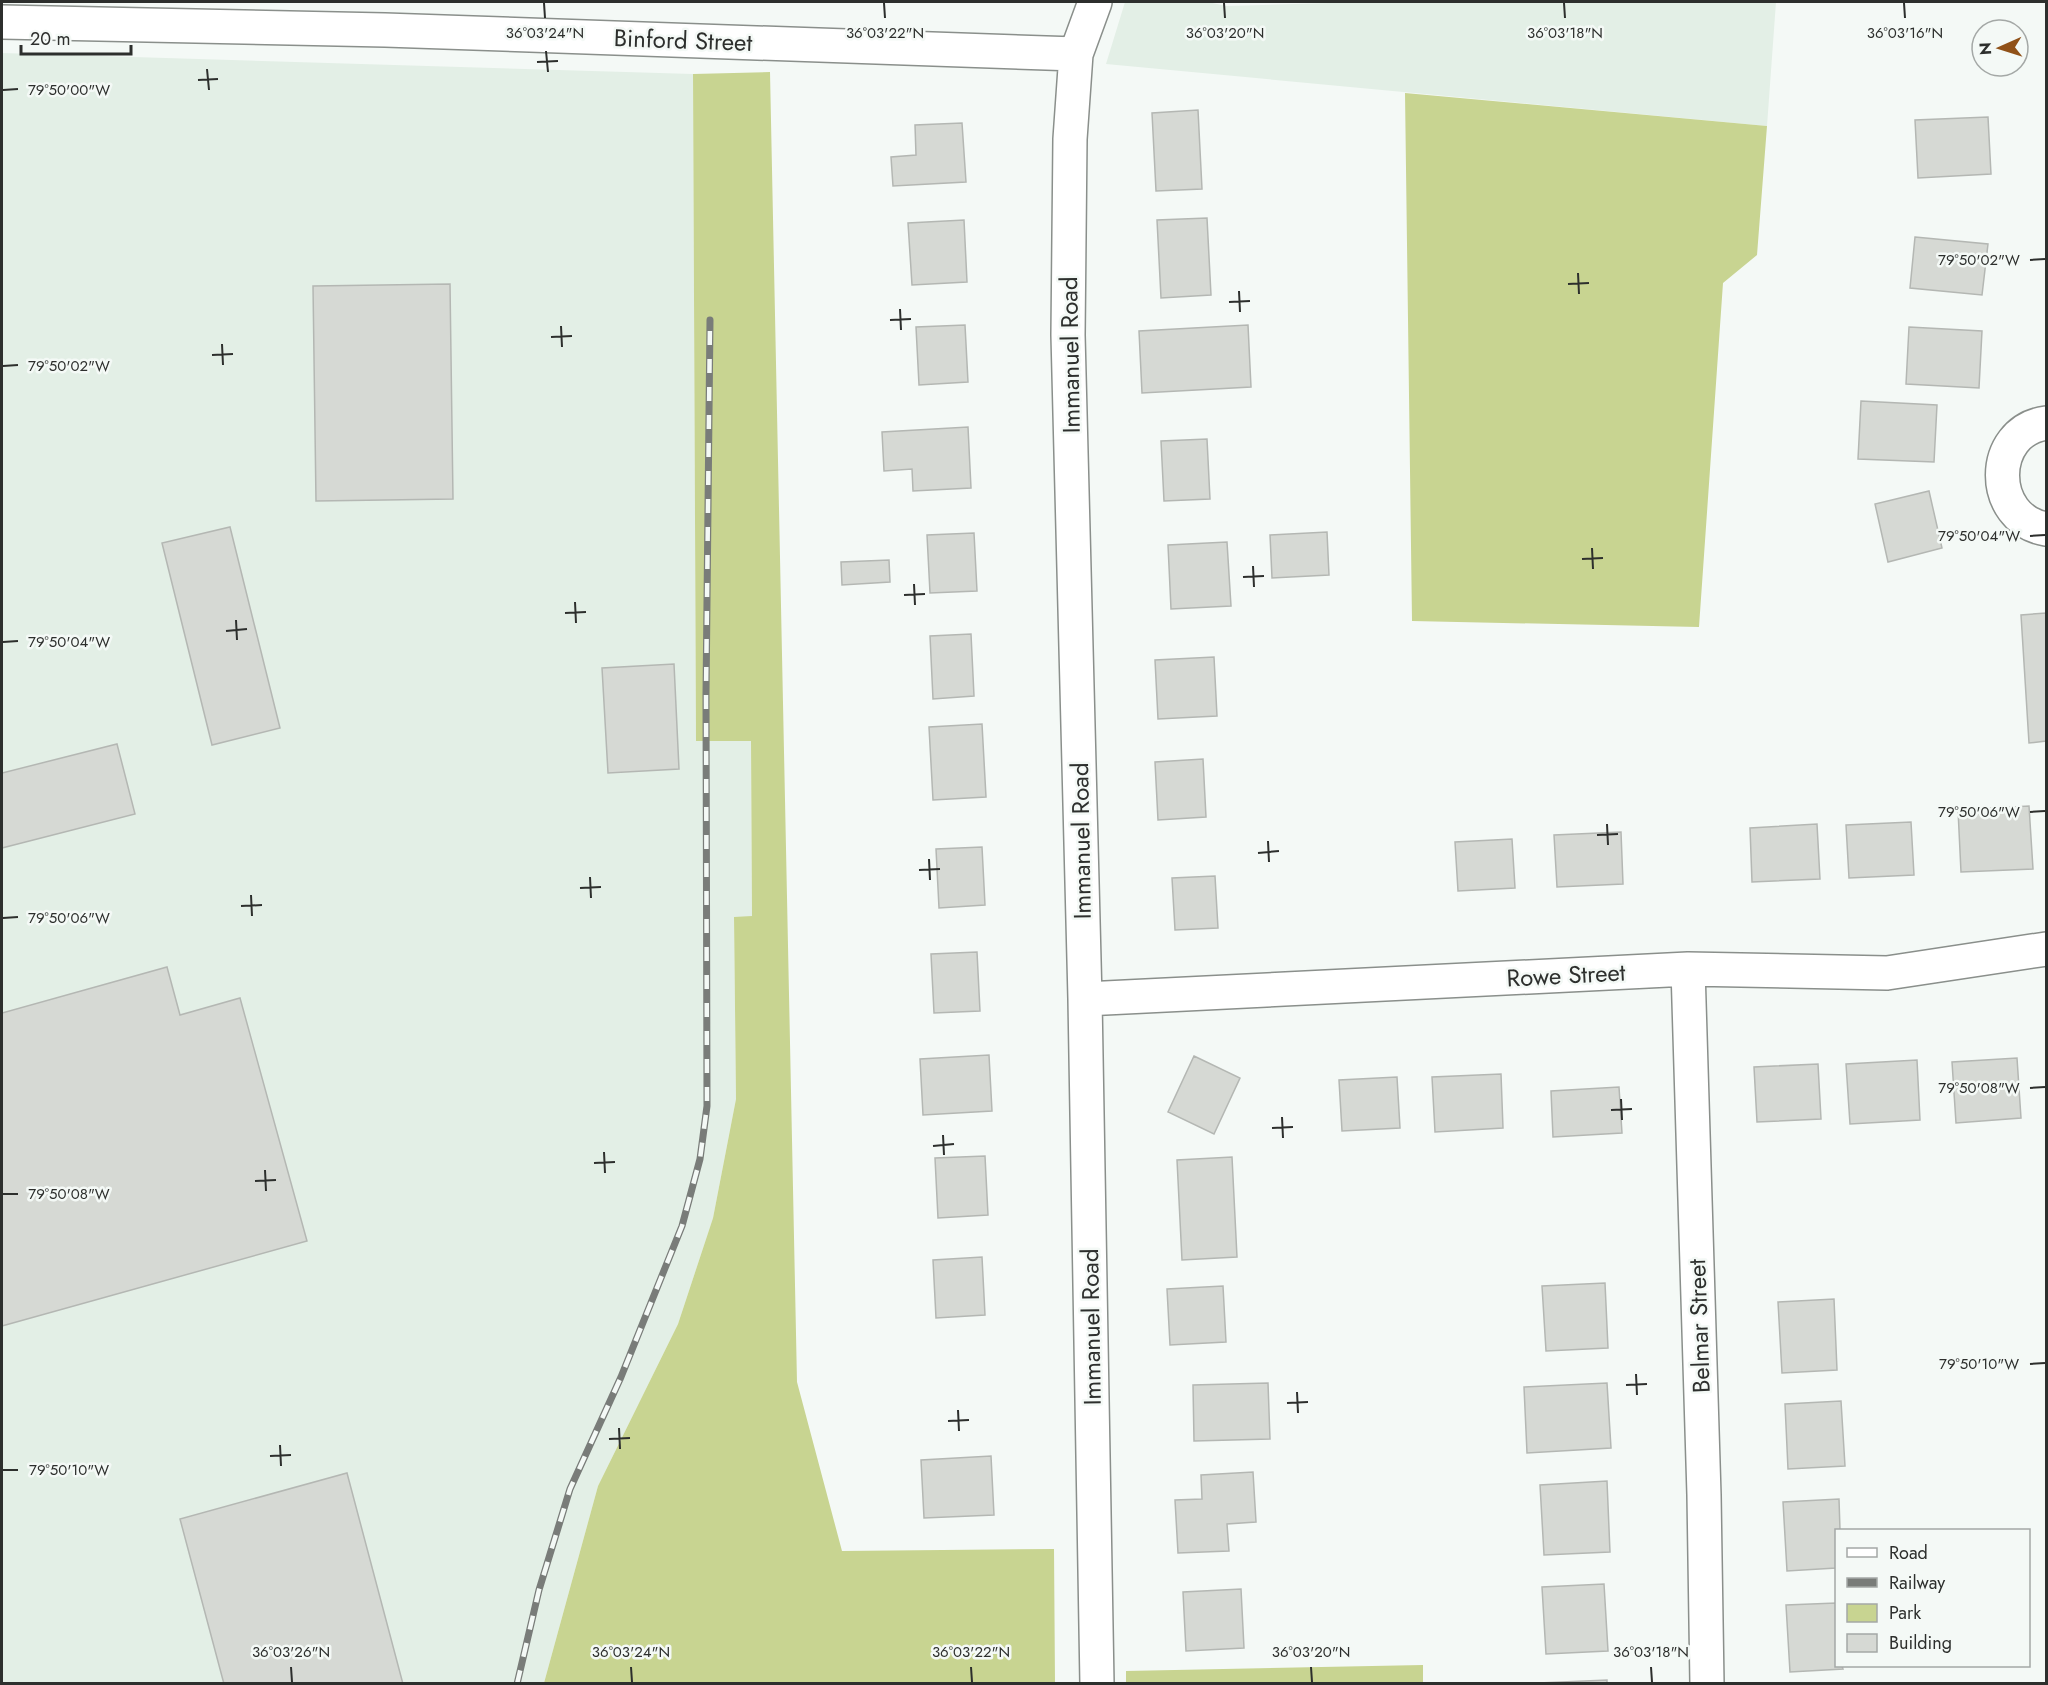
<svg xmlns="http://www.w3.org/2000/svg" width="2048" height="1685" font-family="Jost,sans-serif">
	<rect width="100%" height="100%" fill="#f4f9f6"/>
	<path fill="#e3efe6" d="M1125 2H1208L1226 6 1361 2H1776L1767 126 1106 64Z
		M2 53 693 74 696 740H751L752 917 734 918 736 1099 713 1218 678 1324 598 1486 544 1683 2 1684Z"/>
	<path fill="#c8d491" d="M770 72 797 1382 842 1551 1054 1549 1055 1683H544L598 1486 678 1324 713 1218 736 1099 734 917 752 916 751 741H696L693 74Z
		M1405 93 1767 126 1757 255 1723 283 1699 627 1412 621Z
		M1423 1665V1683H1126V1671Z"/>
	<path fill="#d6d9d4" stroke="#b4b7b3" stroke-width="1.5" d="M1198 110 1202 189 1156 191 1152 113Z
		M1988 117 1991 174 1918 178 1915 120Z
		M962 123 966 182 893 186 891 157 916 155 915 125Z
		M1207 218 1211 295 1161 298 1157 220Z
		M964 220 967 282 912 285 908 223Z
		M1915 237 1988 244 1982 295 1910 288Z
		M450 284 453 499 316 501 313 286Z
		M965 325 968 382 919 385 916 327Z
		M1248 325 1251 387 1142 393 1139 331Z
		M1909 327 1982 331 1979 388 1906 384Z
		M1861 401 1937 405 1934 462 1858 459Z
		M968 427 971 488 913 491 912 469 884 471 882 432Z
		M1207 439 1210 499 1164 501 1161 441Z
		M1929 491 1942 548 1888 562 1875 504Z
		M230 527 280 728 212 745 162 543Z
		M1327 532 1329 575 1272 578 1270 535Z
		M974 533 977 591 930 593 927 535Z
		M1227 542 1231 606 1171 609 1168 545Z
		M889 560 890 582 842 585 841 562Z
		M2046 613V741L2029 743 2021 615Z
		M971 634 974 696 933 699 930 636Z
		M1214 657 1217 716 1158 719 1155 660Z
		M674 664 679 769 608 773 602 668Z
		M982 724 986 797 933 800 929 727Z
		M117 744 135 814 2 848V773Z
		M1203 759 1206 817 1158 820 1155 762Z
		M2029 806 2033 869 1961 872 1958 810Z
		M1911 822 1914 875 1849 878 1846 825Z
		M1817 824 1820 879 1752 882 1750 828Z
		M1621 832 1623 884 1557 887 1554 835Z
		M1512 839 1515 888 1458 891 1455 842Z
		M982 847 985 905 939 908 936 849Z
		M1215 876 1218 928 1175 930 1172 878Z
		M977 952 980 1011 934 1013 931 954Z
		M167 967 180 1015 240 998 307 1241 2 1326V1013Z
		M989 1055 992 1111 923 1115 920 1059Z
		M1194 1056 1240 1078 1214 1134 1168 1112Z
		M2017 1058 2021 1118 1956 1123 1952 1062Z
		M1917 1060 1920 1120 1850 1124 1846 1064Z
		M1818 1064 1821 1119 1757 1122 1754 1067Z
		M1501 1074 1503 1128 1435 1132 1432 1077Z
		M1397 1077 1400 1128 1342 1131 1339 1080Z
		M1619 1087 1622 1133 1553 1137 1551 1091Z
		M985 1156 988 1215 938 1218 935 1158Z
		M1232 1157 1237 1257 1182 1260 1177 1160Z
		M982 1257 985 1315 936 1318 933 1260Z
		M1605 1283 1608 1348 1546 1351 1542 1286Z
		M1223 1286 1226 1342 1170 1345 1167 1289Z
		M1834 1299 1837 1370 1782 1373 1778 1302Z
		M1268 1383 1270 1439 1194 1441 1193 1385Z
		M1607 1383 1611 1448 1527 1453 1524 1387Z
		M1841 1401 1845 1466 1788 1469 1785 1404Z
		M991 1456 994 1515 924 1518 921 1460Z
		M1253 1472 1256 1522 1227 1524 1229 1551 1178 1553 1175 1500 1202 1499 1201 1475Z
		M347 1473 403 1684H224L180 1519Z
		M1607 1481 1610 1552 1544 1555 1540 1485Z
		M1839 1499 1840 1530H1836V1568L1787 1571 1783 1502Z
		M1604 1584 1608 1651 1546 1654 1542 1587Z
		M1241 1589 1244 1648 1186 1651 1183 1592Z
		M1836 1603V1666H1842L1843 1669 1790 1672 1786 1605Z
		M1607 1680V1684H1541L1540 1683Z"/>
	<g fill="none" stroke-linecap="round" stroke-linejoin="round">
		<g stroke="#8a8f8b" stroke-width="36">
			<path id="minor" d="M1095 2 1076 54 1070 139 1068 335 1085 999 1097 1684
				M2 22 385 30 1076 54
				M2046 423C1988 431 1988 519 2046 529
				M1688 969 1704 1495 1707 1684
				M1085 999 1688 969 1887 973 2046 949"/>
		</g>
		<use href="#minor" stroke="#fff" stroke-width="33"/>
		<g stroke="#797c79" stroke-width="7">
			<path id="rail" d="M517 1684 539 1590 570 1489 621 1377 682 1226 700 1159 707 1106 706 695 710 320"/>
		</g>
		<use href="#rail" stroke="#f4f9f6" stroke-width="4.5" stroke-dasharray="14" stroke-linecap="butt"/>
	</g>
	<path fill="none" stroke="#2d2f2d" stroke-width="2" d="M544 3 545 18M884 3 885 18M1224 3 1225 18M1564 3 1565 18M1904 3 1905 18M546 51 548 72M537 62 558 61M207 69 209 90M198 80 218 79M3 90 18 89M2030 260 2045 259M1578 273 1579 294M1568 284 1589 283M1239 291 1240 312M1229 302 1250 301M900 309 901 330M890 320 911 319M561 326 562 347M551 337 572 336M222 344 223 365M212 355 233 354M3 366 18 365M2030 536 2045 535M1592 548 1593 569M1582 559 1603 558M1253 566 1254 587M1243 577 1264 576M914 584 915 605M904 595 925 594M575 602 576 623M565 613 586 612M236 620 237 640M226 631 247 629M3 642 18 641M2030 812 2045 811M1607 824 1608 845M1597 835 1618 834M1268 841 1269 862M1258 853 1279 851M929 859 930 880M919 870 940 869M590 877 591 898M580 888 601 887M251 895 252 916M241 906 262 905M3 918 18 917M2030 1088 2045 1087M1621 1099 1622 1120M1611 1110 1632 1109M1282 1117 1283 1138M1272 1128 1293 1127M943 1135 944 1155M933 1146 954 1144M604 1152 605 1173M594 1163 615 1162M265 1170 266 1191M255 1181 276 1180M3 1194H18M2030 1364 2045 1363M1636 1374 1637 1395M1626 1385 1647 1384M1297 1392 1298 1413M1287 1403 1308 1402M958 1410 959 1431M948 1421 969 1420M619 1428 620 1449M609 1439 630 1438M280 1445 281 1466M270 1456 291 1455M3 1470H18M291 1667 292 1682M631 1667 632 1682M971 1667 972 1682M1311 1667 1312 1682M1651 1667 1652 1682"/>
	<g text-anchor="middle" dominant-baseline="central" stroke-width="5" stroke-linejoin="round" paint-order="stroke">
		<g font-size="24" fill="#2d2f2d" stroke="#f4f9f6">
			<text transform="translate(683 40) rotate(2)">Binford Street</text>
			<text transform="translate(1070 355) rotate(-91)">Immanuel Road</text>
			<text transform="translate(1081 841) rotate(-91)">Immanuel Road</text>
			<text transform="translate(1566 975) rotate(-3)">Rowe Street</text>
			<text transform="translate(1699 1326) rotate(-92)">Belmar Street</text>
			<text transform="translate(1091 1327) rotate(-91)">Immanuel Road</text>
		</g>
	</g>
	<g font-size="15" text-anchor="middle" fill="#2d2f2d" stroke="#f4f9f6" stroke-width="5" stroke-linejoin="round" paint-order="stroke">
		<text x="545" y="38">36°03'24"N</text>
		<text x="885" y="38">36°03'22"N</text>
		<text x="1225" y="38">36°03'20"N</text>
		<text x="1565" y="38">36°03'18"N</text>
		<text x="1905" y="38">36°03'16"N</text>
		<text x="69" y="95">79°50'00"W</text>
		<text x="1979" y="265">79°50'02"W</text>
		<text x="69" y="371">79°50'02"W</text>
		<text x="1979" y="541">79°50'04"W</text>
		<text x="69" y="647">79°50'04"W</text>
		<text x="1979" y="817">79°50'06"W</text>
		<text x="69" y="923">79°50'06"W</text>
		<text x="1979" y="1093">79°50'08"W</text>
		<text x="69" y="1199">79°50'08"W</text>
		<text x="1979" y="1369">79°50'10"W</text>
		<text x="69" y="1475">79°50'10"W</text>
		<text x="291" y="1657">36°03'26"N</text>
		<text x="631" y="1657">36°03'24"N</text>
		<text x="971" y="1657">36°03'22"N</text>
		<text x="1311" y="1657">36°03'20"N</text>
		<text x="1651" y="1657">36°03'18"N</text>
	</g>
	<rect width="2048" height="1685" fill="none" stroke="#2d2f2d" stroke-width="6"/>
	<rect x="1835" y="1529" width="195" height="138" fill="#f4f9f6" stroke="#a4a8a6" stroke-width="1.5"/>
	<rect x="1847" y="1548" width="30" height="9" fill="#ffffff" stroke="#a4a8a6" stroke-width="1.5"/>
	<text x="1889" y="1559" font-size="18" fill="#2d2f2d">Road</text>
	<rect x="1847" y="1578" width="30" height="9" fill="#797c79" stroke="#a4a8a6" stroke-width="1.5"/>
	<text x="1889" y="1589" font-size="18" fill="#2d2f2d">Railway</text>
	<rect x="1847" y="1604" width="30" height="18" fill="#c8d491" stroke="#a4a8a6" stroke-width="1.5"/>
	<text x="1889" y="1619" font-size="18" fill="#2d2f2d">Park</text>
	<rect x="1847" y="1634" width="30" height="18" fill="#d6d9d4" stroke="#a4a8a6" stroke-width="1.5"/>
	<text x="1889" y="1649" font-size="18" fill="#2d2f2d">Building</text>
	<g transform="translate(2000 48) rotate(267)"><circle r="28" fill="#f4f9f6" stroke="#a4a8a6" stroke-width="1.5"/>
	<path d="M0-4.5L10 22L0 15L-10 22Z" fill="#905118"/>
	<text y="-9" font-size="16" font-weight="bold" text-anchor="middle" fill="#2d2f2d">N</text>
	</g>
	<path d="M21 45v9h110v-9" fill="none" stroke="#2d2f2d" stroke-width="3"/>
	<text x="30" y="45" font-size="18" fill="#2d2f2d" stroke="#f4f9f6" stroke-width="4.5" paint-order="stroke">20 m</text>
</svg>
